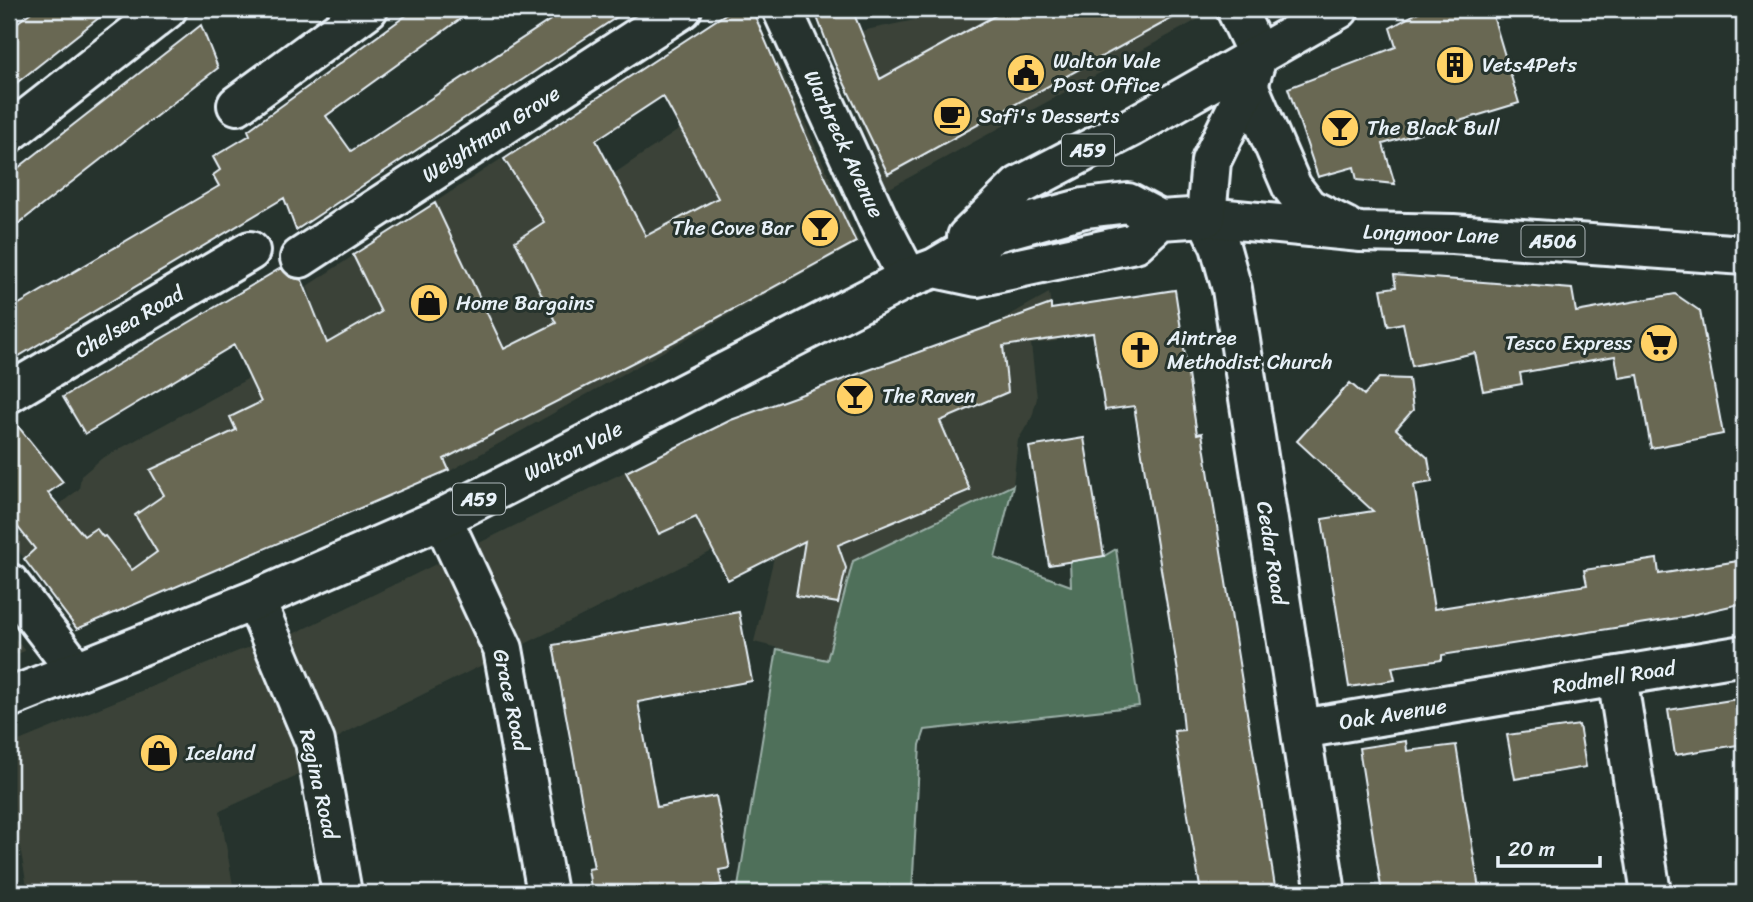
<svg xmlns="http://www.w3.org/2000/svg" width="1753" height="902" font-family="Sriracha,sans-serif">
	<rect width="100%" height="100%" fill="#26332d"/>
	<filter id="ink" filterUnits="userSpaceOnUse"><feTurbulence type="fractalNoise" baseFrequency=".0143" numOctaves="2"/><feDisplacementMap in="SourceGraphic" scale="14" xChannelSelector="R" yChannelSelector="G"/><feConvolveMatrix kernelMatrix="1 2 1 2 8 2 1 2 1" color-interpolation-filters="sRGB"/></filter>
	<g filter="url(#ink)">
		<path fill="#3a4338" d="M969 9H1217L888 189 828 44 861 31Z
			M778 63 859 242 450 471 75 629 12 542 79 489 81 476 101 459 324 337 307 286 501 159 545 220Z
			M1049 293 1057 341 1031 344 1037 398 1032 417 1018 440 1013 485 853 561 827 660 754 642 774 557 759 528 343 734 293 778 220 811 234 891 28 893 9 782V745L241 650 293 634 731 420 994 324Z
			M9 630 25 651 9 657Z"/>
		<path fill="#4f705a" stroke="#9cb0a9" stroke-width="2" d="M1013 485 995 558 1071 586 1070 561 1104 556 1116 549 1139 706 925 730 920 745 912 893H737L777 649 827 660 853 561Z"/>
		<path fill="#696752" stroke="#e8f1f8" stroke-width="2" fill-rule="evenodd" d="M35 9H110L9 89V29Z
			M415 9H474L326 116 351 151 567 9H629L296 230 284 198 9 362V310L219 186 213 175 220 170 213 157 250 135 248 130Z
			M733 9H752L810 145 856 242 675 341 444 459 449 470 77 629 24 559 35 549 9 516V415L63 482 48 493 84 536 96 528 103 537 105 536 132 570 157 552 135 515 164 495 150 470 236 430 230 417 261 402 234 345 85 434 63 397 281 268 290 277 302 280 327 343 381 312 353 255 435 203 504 349 556 323 515 241 544 222 504 159ZM663 96 718 198 646 236 596 140Z
			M814 9H852L880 79 1007 9H1189L888 174 835 64Z
			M1424 9H1491L1519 103 1383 144 1395 184 1357 180 1354 167 1318 177 1288 88 1396 47 1390 28Z
			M201 25 218 68 9 231V175Z
			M1394 275 1572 289 1576 312 1675 294 1700 311 1723 434 1651 448 1638 375 1619 378 1615 356 1520 373 1522 384 1483 391 1475 353 1412 366 1403 323 1388 326 1381 289 1396 287Z
			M1175 290 1197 434 1202 433 1276 893H1201L1174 731 1184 730 1179 678 1134 406 1105 410 1093 333 1003 346 1008 392 940 421 970 490 838 545 846 568 838 603 796 596 805 541 728 580 696 517 659 534 626 472 731 420 1051 304V309Z
			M1379 378 1409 379 1413 410 1396 429 1428 458 1432 482 1414 485 1434 609 1587 585 1584 570 1657 559 1659 574 1744 560V603L1678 618 1442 655V660L1392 667 1395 680 1349 687 1322 519 1373 511 1297 441 1350 383 1364 395Z
			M1084 438 1104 556 1049 565 1029 447Z
			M739 612 752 681 638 702 657 807 716 796 730 868 719 870 722 885 677 893H592L588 869 594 868 553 645Z
			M1744 698V744L1675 755 1668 710Z
			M1579 725 1586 767 1515 779 1507 735Z
			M1406 741 1407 751 1456 745 1479 889 1454 893H1382L1359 748Z"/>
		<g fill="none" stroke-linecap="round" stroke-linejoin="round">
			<g stroke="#e8f1f8" stroke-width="44">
				<path id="minor" d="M782 9 879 222 908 278
					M1236 9 1258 55
					M237 105 368 9
					M9 133 167 9
					M1206 217 1220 246 1232 289 1326 893
					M300 258 682 9
					M9 393 250 251
					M442 518 503 649 547 893
					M9 583 75 669
					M255 600 315 742 342 893
					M1617 676 1651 893
					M1301 729 1744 655"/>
			</g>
			<g stroke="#e8f1f8" stroke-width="44">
				<path id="primary" d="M1248 85 1292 187 1308 208 1346 227
					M1206 217 1361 232 1453 234 1744 255"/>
			</g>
			<g stroke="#e8f1f8" stroke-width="44">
				<path id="trunk" d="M967 237 1019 186 1132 127 1339 9
					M935 268 977 277 1135 243 1160 220
					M9 698 255 600 442 518 908 278 935 268 996 232 1084 208 1128 203 1160 220 1206 217 1211 161 1248 85 1258 55"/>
			</g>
			<use href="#minor" stroke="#26332d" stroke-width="38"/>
			<use href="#primary" stroke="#26332d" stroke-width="38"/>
			<use href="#trunk" stroke="#26332d" stroke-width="38"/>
		</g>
	</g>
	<defs>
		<g id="building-disc" transform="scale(2.0125)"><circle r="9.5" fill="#ffd166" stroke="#26332d"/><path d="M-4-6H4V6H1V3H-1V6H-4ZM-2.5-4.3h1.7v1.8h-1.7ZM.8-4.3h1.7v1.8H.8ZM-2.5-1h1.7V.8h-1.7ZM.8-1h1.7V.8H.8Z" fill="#111"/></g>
		<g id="civic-disc" transform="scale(2.0125)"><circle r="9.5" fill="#ffd166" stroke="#26332d"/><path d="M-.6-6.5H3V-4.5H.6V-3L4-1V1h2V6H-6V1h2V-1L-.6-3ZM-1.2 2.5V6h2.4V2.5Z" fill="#111"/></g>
		<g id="cafe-disc" transform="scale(2.0125)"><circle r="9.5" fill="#ffd166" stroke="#26332d"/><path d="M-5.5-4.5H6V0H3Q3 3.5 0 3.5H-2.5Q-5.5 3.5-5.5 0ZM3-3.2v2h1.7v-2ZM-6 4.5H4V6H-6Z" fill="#111"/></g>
		<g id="bar-disc" transform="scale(2.0125)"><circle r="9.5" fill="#ffd166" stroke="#26332d"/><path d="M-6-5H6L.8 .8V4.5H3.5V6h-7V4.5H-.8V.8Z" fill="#111"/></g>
		<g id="shop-disc" transform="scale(2.0125)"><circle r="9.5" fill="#ffd166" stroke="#26332d"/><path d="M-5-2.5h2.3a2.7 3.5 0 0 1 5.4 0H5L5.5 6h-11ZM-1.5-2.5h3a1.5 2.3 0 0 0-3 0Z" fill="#111"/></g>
		<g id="supermarket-disc" transform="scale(2.0125)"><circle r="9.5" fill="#ffd166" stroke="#26332d"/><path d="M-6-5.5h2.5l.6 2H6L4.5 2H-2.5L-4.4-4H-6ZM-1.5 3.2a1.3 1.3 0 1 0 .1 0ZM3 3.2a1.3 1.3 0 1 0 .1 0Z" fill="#111"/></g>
		<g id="church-disc" transform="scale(2.0125)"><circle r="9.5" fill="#ffd166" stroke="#26332d"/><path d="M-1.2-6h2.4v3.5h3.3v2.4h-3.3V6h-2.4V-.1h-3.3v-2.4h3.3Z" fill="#111"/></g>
	</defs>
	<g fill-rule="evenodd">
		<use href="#building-disc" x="1455" y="65"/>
		<use href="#civic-disc" x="1026" y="73"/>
		<use href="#cafe-disc" x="952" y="116"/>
		<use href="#bar-disc" x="1340" y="128"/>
		<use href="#bar-disc" x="820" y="228"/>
		<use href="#shop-disc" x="429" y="303"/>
		<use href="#supermarket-disc" x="1659" y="343"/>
		<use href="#church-disc" x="1140" y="350"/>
		<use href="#bar-disc" x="855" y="396"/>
		<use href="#shop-disc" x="159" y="753"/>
	</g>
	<g text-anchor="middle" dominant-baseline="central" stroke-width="6" stroke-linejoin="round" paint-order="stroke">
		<g fill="#26332d" stroke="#aeb8bb" stroke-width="2">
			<rect x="1062" y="134.5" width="52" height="31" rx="5"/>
			<rect x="1521.5" y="225.5" width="63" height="31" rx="5"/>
			<rect x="453" y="483.5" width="52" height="31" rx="5"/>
		</g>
		<g font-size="19" font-weight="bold" fill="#e8f1f8">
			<text x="1088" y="150">A59</text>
			<text x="1553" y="241">A506</text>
			<text x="479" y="499">A59</text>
		</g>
		<g font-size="21" fill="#e8f1f8" stroke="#26332d" text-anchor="start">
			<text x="1053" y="61">Walton Vale<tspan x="1053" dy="24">Post Office</tspan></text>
			<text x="1482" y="65">Vets4Pets</text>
			<text x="979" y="116">Safi's Desserts</text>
			<text x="1367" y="128">The Black Bull</text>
			<text x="793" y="228" text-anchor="end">The Cove Bar</text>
			<text x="456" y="303">Home Bargains</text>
			<text x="1167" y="338">Aintree<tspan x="1167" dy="24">Methodist Church</tspan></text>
			<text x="1632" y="343" text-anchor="end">Tesco Express</text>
			<text x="882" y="396">The Raven</text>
			<text x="186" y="753">Iceland</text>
		</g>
		<g font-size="21" fill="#e8f1f8" stroke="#26332d">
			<text transform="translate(491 134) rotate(-33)">Weightman Grove</text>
			<text transform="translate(844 144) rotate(65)">Warbreck Avenue</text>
			<text transform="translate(1431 234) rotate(2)">Longmoor Lane</text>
			<text transform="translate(129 322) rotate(-30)">Chelsea Road</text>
			<text transform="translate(573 451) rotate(-27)">Walton Vale</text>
			<text transform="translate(1272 553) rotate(81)">Cedar Road</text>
			<text transform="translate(1614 677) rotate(-9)">Rodmell Road</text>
			<text transform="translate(511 700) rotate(78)">Grace Road</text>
			<text transform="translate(1393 714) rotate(-9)">Oak Avenue</text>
			<text transform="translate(319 784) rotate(77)">Regina Road</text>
		</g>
	</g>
	<rect width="1753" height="902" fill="none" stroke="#26332d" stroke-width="35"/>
	<rect x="18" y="18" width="1718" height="867" fill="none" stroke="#e8f1f8" stroke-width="2.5" filter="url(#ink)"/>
	<path d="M1498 856v10h102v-10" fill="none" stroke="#e8f1f8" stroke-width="3.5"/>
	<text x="1508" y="856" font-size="21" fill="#e8f1f8" stroke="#26332d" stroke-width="5" paint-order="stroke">20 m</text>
</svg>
